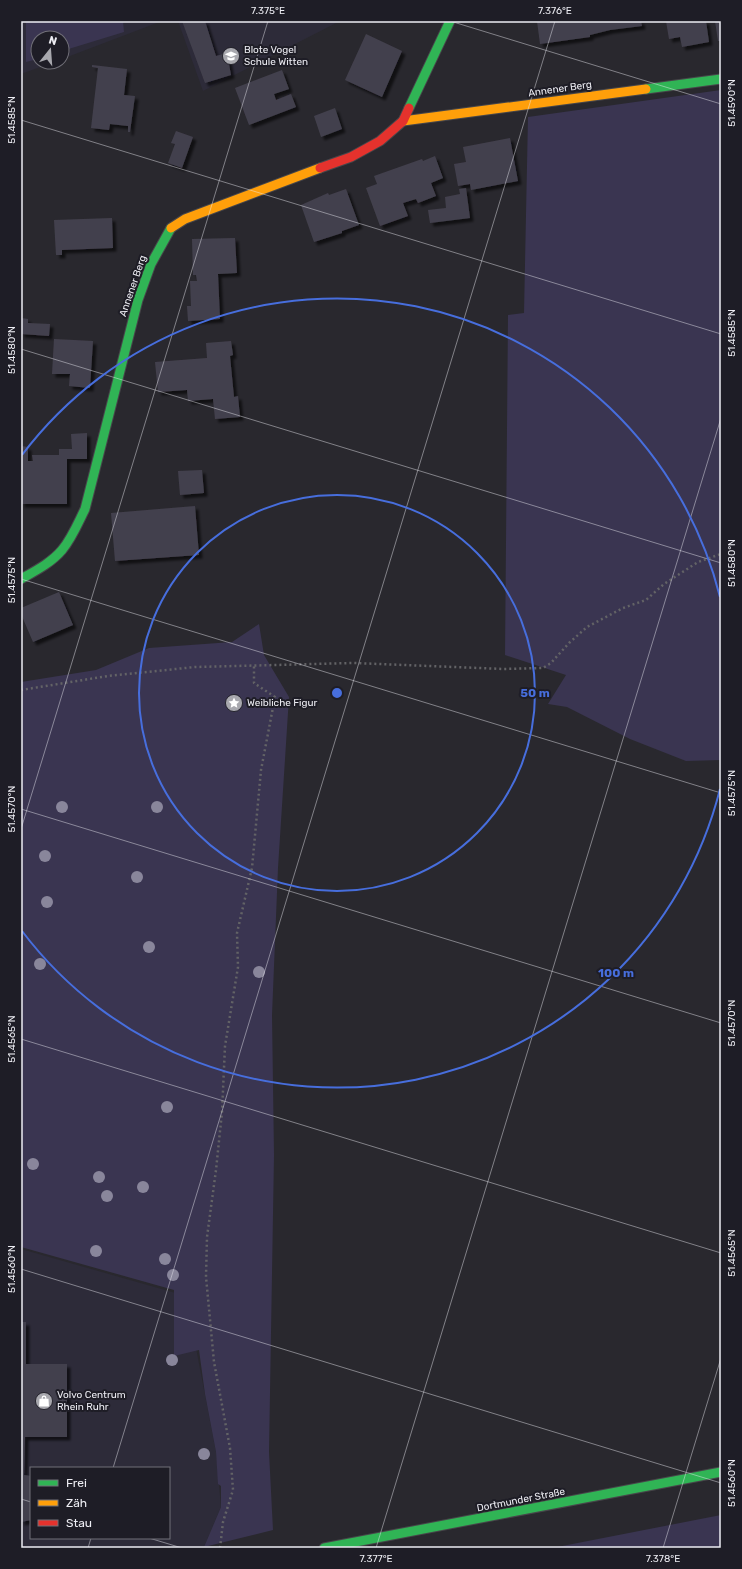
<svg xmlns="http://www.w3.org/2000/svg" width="742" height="1569" font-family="Rubik,sans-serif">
	<defs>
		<filter id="shadow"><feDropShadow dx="3.5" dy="3.5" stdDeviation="1" flood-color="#0009"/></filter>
	</defs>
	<rect width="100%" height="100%" fill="#29282e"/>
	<path fill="#2d2b39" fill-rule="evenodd" d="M21 21H162L62 59V38H38V62H54L21 74Z
		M178 21H340L203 91Z
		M21 1249 186 1296 216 1452 221 1507 204 1547 195 1548H21ZM31 1468H169V1538H31Z"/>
	<path fill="#3a3551" d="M26 21H123L124 32 62 51V38H38V59L26 62Z
		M721 90V760L686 761 630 739 567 707 548 704 566 675 505 655 508 315 524 313 528 117Z
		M259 624 264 655 289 697 278 868 272 1015 274 1155 269 1452 273 1530 204 1547 221 1507V1486L218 1484 216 1452 205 1394 199 1350 174 1356V1290L21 1247V682L96 670 149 648 232 642Z
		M721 1515V1548H552Z"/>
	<path fill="#43404d" filter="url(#shadow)" d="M182 21H205L216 56 227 53 231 75 205 83Z
		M537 21H641L642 26 610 30 590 35V37L540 44Z
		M666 21H706L709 42 682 47 680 37 669 39Z
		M715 21H721V41H718Z
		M366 34 402 51 382 97 345 80Z
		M92 65 127 69 124 95 135 96 130 132H128V126L110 124 109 130 91 128 98 68 92 67Z
		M282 70 289 89 274 94 276 100 291 94 296 107 249 125 235 88Z
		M335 108 342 129 321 137 314 116Z
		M176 131 193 137 182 168 168 163 175 144 171 143Z
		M510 138 518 181 471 190 470 184 458 186 454 164 466 162 463 147Z
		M435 156 443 178 431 183 436 196 418 203 416 199 403 203 408 216 380 226 366 188 377 184 374 176 422 159 423 161Z
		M466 188 470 218 430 223 428 210 446 208 445 197 460 194 459 189Z
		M346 189 359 225 342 231V233L314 242 301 205 328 193 329 195Z
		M112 218 113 248 62 250V255H56L54 220Z
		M235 238 237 273 218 274 220 319 188 321 187 306H191L190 281H197L196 275H193L192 239Z
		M21 318 28 319V323L50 324 49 336 21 334Z
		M54 339 93 341 90 388 69 386 70 374H52Z
		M231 341 233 355 230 356 234 397 238 396 240 417 215 419 213 399 188 401 187 390 158 392 155 362 207 358 206 343Z
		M87 433V459H67V504H21V446L28 447V461H33L32 455H59V449H72L71 434Z
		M202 470 204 493 180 495 178 471Z
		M195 506 199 555 115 561 111 513Z
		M59 592 73 625 33 642 21 614V608Z
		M21 1322H26V1364H67V1437H25L24 1475 31 1476V1520L21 1522Z"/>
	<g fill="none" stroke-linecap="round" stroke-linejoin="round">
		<g stroke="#47464a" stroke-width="11">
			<path id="fast" d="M646 89 721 79
				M409 108 450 21
				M21 579C35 571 51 563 62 550 72 538 78 523 85 509L138 300 151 264 171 228
				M324 1548 721 1472"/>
		</g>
		<g stroke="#47464a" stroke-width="11">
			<path id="slow" d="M403 121 646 89
				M171 228 185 219 320 168"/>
		</g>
		<g stroke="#47464a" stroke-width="11">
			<path id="jam" d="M320 168 351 157 380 141 403 121 409 108"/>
		</g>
		<path stroke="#636366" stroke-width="2.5" stroke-dasharray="2 3" stroke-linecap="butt" d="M21 690 108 676 195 667 354 663 504 669 543 668 551 663 569 643 587 627 623 608 646 600 664 584 698 562 721 554
			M220 1548 223 1522 233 1490 230 1448 214 1362 206 1277 207 1237 216 1170 222 1112 225 1046 238 967 237 933 252 868 261 770 275 697 254 683V666"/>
		<use href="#fast" stroke="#30b455" stroke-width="9"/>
		<use href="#slow" stroke="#ff9f0a" stroke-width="9"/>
		<use href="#jam" stroke="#e5322d" stroke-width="9"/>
	</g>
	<g fill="#89869b">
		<circle cx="62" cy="807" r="6"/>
		<circle cx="157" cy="807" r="6"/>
		<circle cx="45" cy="856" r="6"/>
		<circle cx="137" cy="877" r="6"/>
		<circle cx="47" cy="902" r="6"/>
		<circle cx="149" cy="947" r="6"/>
		<circle cx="40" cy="964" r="6"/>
		<circle cx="259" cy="972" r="6"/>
		<circle cx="167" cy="1107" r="6"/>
		<circle cx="33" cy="1164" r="6"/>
		<circle cx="99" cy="1177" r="6"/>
		<circle cx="143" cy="1187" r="6"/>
		<circle cx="107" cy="1196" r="6"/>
		<circle cx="96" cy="1251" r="6"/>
		<circle cx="165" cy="1259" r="6"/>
		<circle cx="173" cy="1275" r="6"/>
		<circle cx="172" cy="1360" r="6"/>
		<circle cx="204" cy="1454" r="6"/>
	</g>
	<path fill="none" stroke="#ededf3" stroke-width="1" stroke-opacity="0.45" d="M450 21 721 104M21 120 721 334M21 349 721 563M21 579 721 793M21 809 721 1023M21 829 268 21M21 1039 721 1253M21 1269 721 1483M113 1468 555 21M21 1499 31 1502M149 1538 182 1548M88 1548 91 1538M376 1548 721 418M663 1548 721 1358"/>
	<g fill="none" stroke="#476edd" stroke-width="2">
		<circle cx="337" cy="693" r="198"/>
		<path d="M720 789A395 395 0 0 1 22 931M22 455A395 395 0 0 1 720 597"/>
	</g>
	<defs>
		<g id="school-disc" transform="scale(0.9)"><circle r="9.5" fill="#a8a8ae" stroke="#1e1d26"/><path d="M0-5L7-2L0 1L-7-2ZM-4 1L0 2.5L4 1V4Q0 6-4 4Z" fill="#fff"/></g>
		<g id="sight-disc" transform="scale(0.9)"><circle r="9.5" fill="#a8a8ae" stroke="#1e1d26"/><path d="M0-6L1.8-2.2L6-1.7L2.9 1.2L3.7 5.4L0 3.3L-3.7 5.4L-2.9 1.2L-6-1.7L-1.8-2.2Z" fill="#fff"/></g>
		<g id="shop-disc" transform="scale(0.9)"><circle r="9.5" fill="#a8a8ae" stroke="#1e1d26"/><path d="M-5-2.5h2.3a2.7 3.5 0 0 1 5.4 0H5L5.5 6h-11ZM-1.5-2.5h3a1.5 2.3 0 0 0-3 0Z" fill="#fff"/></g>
	</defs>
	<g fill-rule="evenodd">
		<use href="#school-disc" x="231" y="56"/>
		<use href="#sight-disc" x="234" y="703"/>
		<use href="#shop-disc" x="44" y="1401"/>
	</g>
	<g text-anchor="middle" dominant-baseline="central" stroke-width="4" stroke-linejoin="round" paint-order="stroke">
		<g font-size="10" fill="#ededf3" stroke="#1e1d26" text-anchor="start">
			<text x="244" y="50">Blote Vogel<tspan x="244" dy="12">Schule Witten</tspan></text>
			<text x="247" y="703">Weibliche Figur</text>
			<text x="57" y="1395">Volvo Centrum<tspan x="57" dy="12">Rhein Ruhr</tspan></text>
		</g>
		<g font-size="10" fill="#ededf3" stroke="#1e1d26">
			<text transform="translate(560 89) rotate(-8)">Annener Berg</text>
			<text transform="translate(133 286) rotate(-71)">Annener Berg</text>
			<text transform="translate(521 1500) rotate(-11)">Dortmunder Straße</text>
		</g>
	</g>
	<circle cx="337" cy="693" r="6" fill="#476edd" stroke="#1e1d26" stroke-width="2"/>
	<g font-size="12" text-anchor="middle" font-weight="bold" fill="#476edd" stroke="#1e1d26" stroke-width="4" stroke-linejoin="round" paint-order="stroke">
		<text x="535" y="697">50 m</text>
		<text x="616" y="977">100 m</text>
	</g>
	<rect width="742" height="1569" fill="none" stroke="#1e1d26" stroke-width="44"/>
	<rect x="30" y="1467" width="140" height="72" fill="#1e1d26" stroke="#717078"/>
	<rect x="38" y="1480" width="20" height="6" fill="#30b455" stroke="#717078"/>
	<text x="66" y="1487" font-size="12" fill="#ededf3">Frei</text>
	<rect x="38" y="1500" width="20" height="6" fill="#ff9f0a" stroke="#717078"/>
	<text x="66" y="1507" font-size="12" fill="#ededf3">Zäh</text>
	<rect x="38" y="1520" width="20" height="6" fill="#e5322d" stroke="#717078"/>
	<text x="66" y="1527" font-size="12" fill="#ededf3">Stau</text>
	<g transform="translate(50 50) rotate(17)"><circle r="19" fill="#1e1d26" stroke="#717078"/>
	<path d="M0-3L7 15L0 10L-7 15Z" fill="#a8a8ae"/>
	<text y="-6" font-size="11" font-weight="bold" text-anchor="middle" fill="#ededf3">N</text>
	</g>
	<rect x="22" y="22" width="698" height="1525" fill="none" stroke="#ededf3" stroke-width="1.5"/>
	<g font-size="10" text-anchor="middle" fill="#ededf3">
		<text x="268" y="14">7.375°E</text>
		<text x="555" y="14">7.376°E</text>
		<text transform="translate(731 103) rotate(-90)" y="4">51.4590°N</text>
		<text transform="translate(11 120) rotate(-90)" y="4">51.4585°N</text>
		<text transform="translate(731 333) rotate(-90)" y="4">51.4585°N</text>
		<text transform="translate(11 350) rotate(-90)" y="4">51.4580°N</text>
		<text transform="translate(731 563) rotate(-90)" y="4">51.4580°N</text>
		<text transform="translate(11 580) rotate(-90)" y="4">51.4575°N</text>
		<text transform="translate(731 793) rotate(-90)" y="4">51.4575°N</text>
		<text transform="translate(11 809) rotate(-90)" y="4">51.4570°N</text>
		<text transform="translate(731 1023) rotate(-90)" y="4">51.4570°N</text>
		<text transform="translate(11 1039) rotate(-90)" y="4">51.4565°N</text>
		<text transform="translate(731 1253) rotate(-90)" y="4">51.4565°N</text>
		<text transform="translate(11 1269) rotate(-90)" y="4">51.4560°N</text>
		<text transform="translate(731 1483) rotate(-90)" y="4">51.4560°N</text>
		<text x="376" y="1562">7.377°E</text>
		<text x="663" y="1562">7.378°E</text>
	</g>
</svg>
